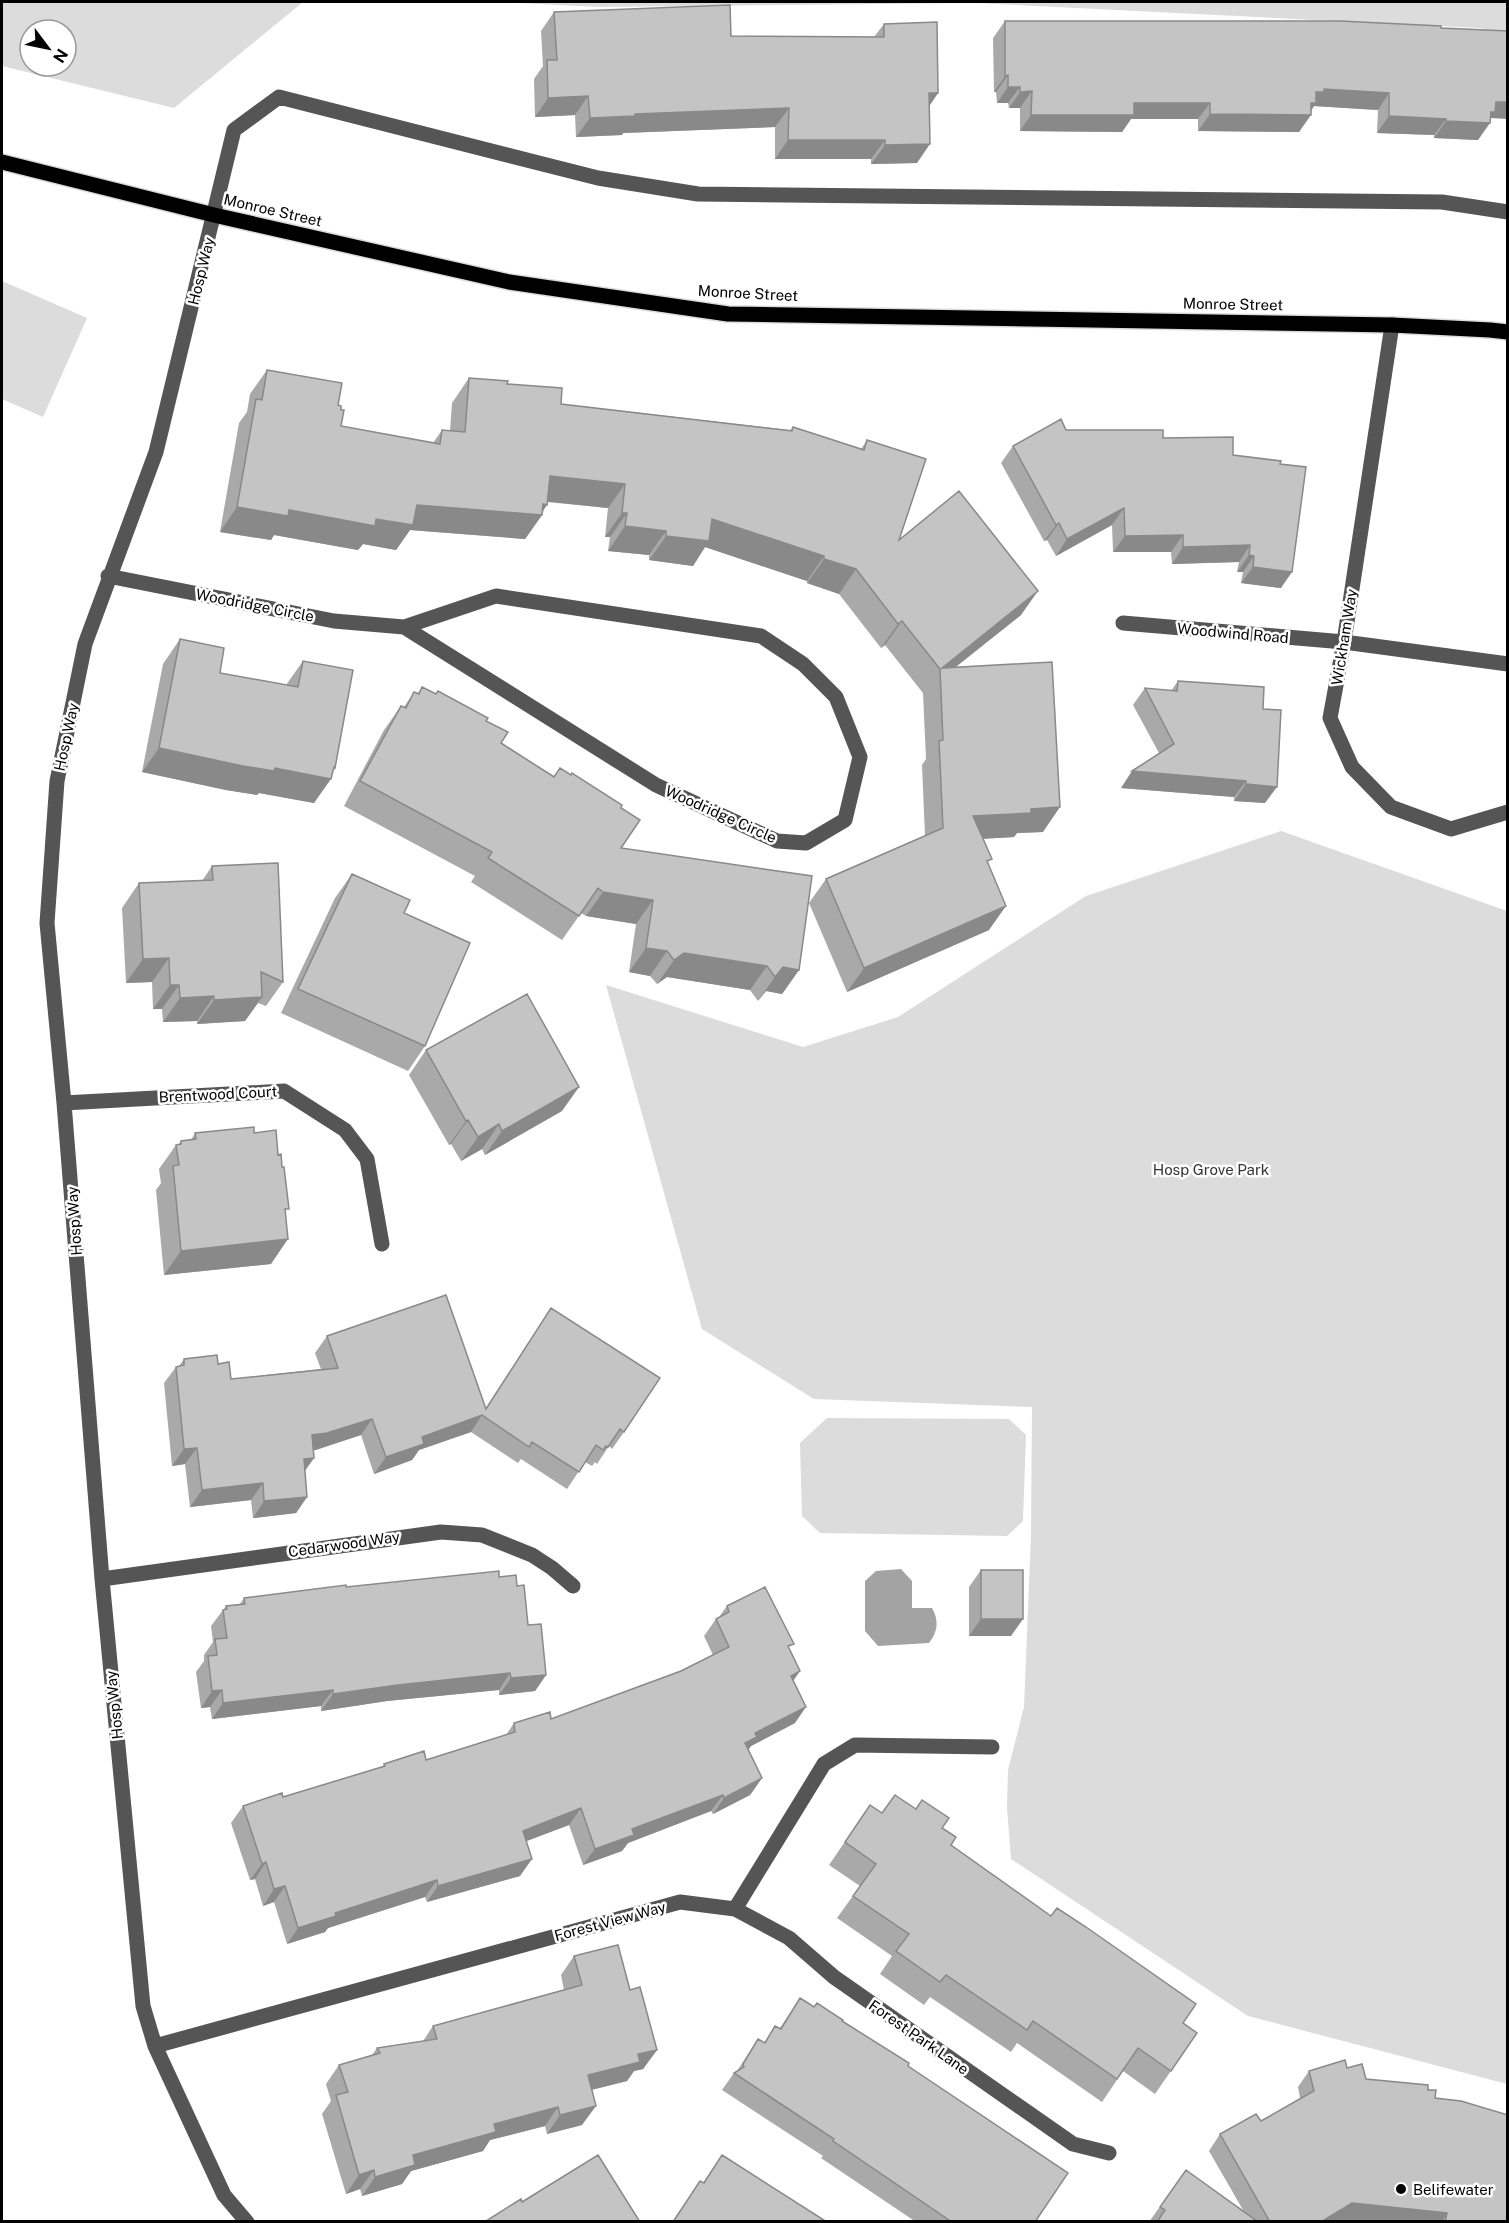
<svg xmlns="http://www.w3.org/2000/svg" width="1509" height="2223" font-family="'Public Sans',sans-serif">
	<rect width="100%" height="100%" fill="#fff"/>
	<path fill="#dcdcdc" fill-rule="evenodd" d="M2 2H303L174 108 2 66ZM30 30H66V66H30Z
		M498 2H1507L1508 32 1478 28 976 3 599 7Z
		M2 281 87 318 43 417 2 399Z
		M1281 831 1507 911V2084L1248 2016 1011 1859 1007 1808 1008 1770 1024 1707 1031 1535 1032 1407 814 1399 702 1329 606 985 803 1047 898 1017 1086 896Z
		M827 1418 1009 1419 1026 1435 1023 1521 1007 1536 820 1533 802 1516 800 1443Z"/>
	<path fill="#a3a3a3" d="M901 1569 912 1581V1608H932C939 1620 938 1632 929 1643L878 1646 865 1631V1581L876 1571Z"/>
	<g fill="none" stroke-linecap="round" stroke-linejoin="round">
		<g stroke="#dbdbdb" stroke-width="18">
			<path id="major" d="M2 162 214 215 509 282 728 314 1392 325 1490 330 1508 332"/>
		</g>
		<path stroke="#555" stroke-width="15" d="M1392 325 1344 642 1330 718 1352 767 1391 807 1451 829 1508 812
			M108 576 334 621 404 627
			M496 596 761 636 803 664 836 697 860 757 845 820 806 843 777 841 656 785 404 627Z
			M1123 623 1344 642 1508 664
			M64 1103 284 1091 345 1130 367 1159 382 1244
			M102 1579 441 1532 482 1535 532 1555 552 1568 573 1586
			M735 1909 824 1764 855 1745 992 1747
			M155 2046 680 1902 735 1909 789 1938 834 1977 1073 2144 1109 2153
			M247 2222 224 2195 155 2046 143 2006 102 1579 64 1103 47 923 57 781 85 644 156 452 234 130 279 97 598 178 698 194 1442 202 1508 212"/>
		<use href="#major" stroke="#000" stroke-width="15"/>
	</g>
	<path fill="#a9a9a9" d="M554 12 731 36 874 37 884 24 938 93 930 105 917 163 871 164V159H775V127L623 133 622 135 576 137 575 115 535 117 534 79 543 66 541 31Z
		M1005 21 1441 28 1491 118 1478 140 1434 138V135L1377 133 1378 110 1314 106 1299 132 1198 131V119H1131L1122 132 1020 131V108H1009L1008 103H997L996 92H994L993 38Z
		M267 370 338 405 341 410V426L433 443 442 430 450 431 452 403 469 378 507 384 561 404 790 430 793 427 861 449 867 440 899 540 1021 615 956 667 1043 832 1017 833 1014 837 983 839 988 863 989 930 847 992 809 903 826 879 925 836 922 765 926 759 923 693 885 645 881 648 839 594 807 583V581L705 547 693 566 649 560V555L608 551 610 537H605L608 508 547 502 543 512 542 515 525 539 410 530 396 550 363 544 358 550 274 535 271 540 220 532 239 423 247 412 250 394Z
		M1066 430 1163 438 1233 455 1281 588 1241 583 1243 572H1237L1239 562 1172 564 1171 552H1113L1112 525 1056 556 1047 540 1044 541 1001 463 1013 446Z
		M180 639 220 673 286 685 303 661 335 768 314 803 259 793 257 795 226 790 142 772 163 664Z
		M1178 681 1263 709 1265 803 1234 801V797L1121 788 1159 753 1133 705 1145 688 1171 691Z
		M422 687 486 721 501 743 554 776 560 768 621 808V848L799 970 782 994 766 991 758 1001 750 990 667 977 657 984 650 976 629 972 636 924 586 916 581 913 562 940 471 882 475 876 344 806 384 730 401 706 404 707 414 692 418 693Z
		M212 866 283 982 266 1006 258 1003 245 1021 197 1024V1021L163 1022 162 1009H153L152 982 126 983 122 908 139 883 202 881Z
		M352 874 404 913 425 1046 408 1071 281 1013 335 898Z
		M426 1050 562 1111 485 1155 482 1149 461 1161 451 1144 449 1145 409 1075Z
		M195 1133H254L278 1155 285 1213 271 1264 164 1275 156 1190 161 1183 159 1169 176 1145H178L181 1141 191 1140Z
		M551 1308 624 1432 612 1449 609 1446 597 1464 595 1462 592 1466 585 1462 567 1489 521 1459 518 1463 471 1432 419 1450 412 1460 374 1474 361 1435 313 1450 314 1458 305 1471 307 1497 296 1513 253 1518 251 1500 190 1507 185 1464 172 1466 164 1383 176 1367 179 1366 184 1359 218 1364 231 1379 321 1369 315 1353 327 1336 486 1408Z
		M981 1570 1011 1636H969V1587Z
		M499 1577 517 1586 528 1625 546 1675 535 1691 499 1695V1690L387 1701 321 1711V1706L212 1719 210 1707 201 1708 196 1672 204 1661V1655L213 1642 211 1626 226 1606 240 1604 244 1598 346 1587Z
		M727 1606 790 1649 793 1681 795 1723 751 1746 748 1750 762 1778 750 1795 713 1814 711 1811 628 1843 622 1851 583 1865 569 1825 526 1841 520 1876 427 1902 425 1897 328 1928 325 1932 287 1944 274 1902 263 1906 255 1879 250 1880 231 1823 243 1806 283 1797 382 1767 384 1764 426 1760 506 1735 514 1723 551 1719 681 1671 713 1655 704 1636 716 1619 719 1617Z
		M870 1805 882 1813 942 1828 951 1845 1197 2033 1155 2094 1123 2071 1102 2102 1017 2043 1011 2052 930 1997 924 2005 880 1974 892 1956 837 1918 860 1886 829 1865Z
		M574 1956 630 1990 657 2050 643 2069 634 2071 627 2081 592 2090 582 2125 547 2134 545 2126 490 2140 483 2151 411 2171 402 2184 362 2196 360 2189 346 2194 322 2114 331 2101 326 2084 339 2065 372 2055 377 2048 423 2041 433 2026 564 1990 561 1975Z
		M800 1998 814 2007 842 2021 908 2066 1035 2222H916L821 2158 823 2156 722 2090 734 2073 737 2071 758 2039 764 2043 775 2026 780 2028Z
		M1347 2068 1366 2079 1428 2090 1435 2098 1508 2222H1356L1341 2220 1338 2222H1149L1186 2170 1243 2210 1209 2151 1220 2134 1261 2121 1300 2098 1298 2087 1309 2071Z
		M722 2155 827 2222H672L700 2181 703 2183Z"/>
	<path fill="#898989" d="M1008 75 996 92H994L1005 76Z
		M1008 87H1020L1008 103H997Z
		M1324 89 1389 93 1378 110 1314 106 1308 115H1311L1299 132 1198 131 1210 114 1316 92Z
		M1032 91 1020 108H1009L1020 92Z
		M929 93H938L925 112Z
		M588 96 575 115 535 117 548 98Z
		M1496 102H1508V119L1491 118 1488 123H1490L1478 140 1434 138 1446 121Z
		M1134 103H1210L1198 119H1131L1122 132 1020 131 1031 115Z
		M789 108 775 127 623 133 622 135 576 137 590 118 635 114Z
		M1389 116 1446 119 1434 135 1377 133Z
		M788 140H885L871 159H775Z
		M930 144 917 163 871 164 885 145Z
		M550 476 625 484 608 508 533 500Z
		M543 504 547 505 540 515H542L525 539 410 530 396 550 363 544 358 550 274 535 271 540 220 532 237 507 289 510 376 519 417 505Z
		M1124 508 1112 525 1056 556 1067 539Z
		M622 513H627L610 537H605Z
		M712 519 824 556 807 581 705 547 693 566 649 560 666 536Z
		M1059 523 1047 540 1044 541 1056 525Z
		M625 526 666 531 649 555 608 551Z
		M1183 535 1171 552H1113L1125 536Z
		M1250 545 1239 562 1172 564 1183 547Z
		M1249 555 1254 556 1243 572H1237Z
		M824 559 856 569 839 594 807 583Z
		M1253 567 1292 572 1281 588 1241 583Z
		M1038 591 1021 615 940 679 942 668Z
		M902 621 885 645 881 648 898 624Z
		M159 748 275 768 331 779 314 803 259 793 257 795 226 790 142 772Z
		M1132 771 1246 781 1234 797 1121 788Z
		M1246 784 1277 787 1265 803 1234 801Z
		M1060 807 1043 832 1017 833 1014 837 956 840 973 816 1031 809Z
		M603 892 653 900 636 924 586 916Z
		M1006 906 989 930 847 992 864 968Z
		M646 948 667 951 650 976 629 972Z
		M684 953 767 966 750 990 667 977 657 984 674 960Z
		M169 958 152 982 126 983 143 959Z
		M783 967 799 970 782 994 766 991 758 1001 775 977Z
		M170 985H179L162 1009H153Z
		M214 996 197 1021 163 1022 180 998Z
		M262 997 245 1021 197 1024 214 1000Z
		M579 1087 562 1111 485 1155 502 1131Z
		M468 1120 451 1144 449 1145 466 1121Z
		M499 1124 482 1149 461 1161 478 1137Z
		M288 1239 271 1264 164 1275 181 1251Z
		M482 1415 471 1432 419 1450 412 1460 374 1474 386 1457 422 1437Z
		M372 1419 361 1435 316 1450 301 1452 312 1435Z
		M197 1448 185 1464 172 1466 184 1449Z
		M314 1458 302 1474 304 1459Z
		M263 1483 251 1500 190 1507 202 1490Z
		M307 1497 296 1513 253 1518 264 1501Z
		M981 1619H1023L1011 1636H969Z
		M800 1671 789 1687 791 1676Z
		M510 1673 499 1690 387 1701 321 1711 333 1694 398 1685Z
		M546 1675 535 1691 499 1695 511 1678Z
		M222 1690 210 1707 201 1708 212 1691Z
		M333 1690 321 1706 212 1719 223 1703Z
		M806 1707 795 1723 751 1746 745 1754V1743L755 1733Z
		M762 1778 750 1795 713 1814 724 1798Z
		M723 1795 711 1811 628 1843 622 1851 583 1865 595 1849 632 1829Z
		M581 1808 569 1825 511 1847 523 1831Z
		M532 1859 520 1876 427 1902 438 1886Z
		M266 1862 255 1879 250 1880 262 1864Z
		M437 1880 425 1897 328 1928 325 1932 287 1944 298 1928 335 1913Z
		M285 1886 274 1902 263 1906 274 1889Z
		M657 2050 643 2069 634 2071 627 2081 574 2094 588 2075 638 2054Z
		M596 2106 582 2125 547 2134 560 2115Z
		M558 2107 545 2126 490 2140 483 2151 411 2171 402 2184 362 2196 375 2177 413 2155 494 2124Z
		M374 2170 360 2189 346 2194 359 2175Z
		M1352 2203 1447 2213 1442 2222H1356L1341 2220 1338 2222H1321Z"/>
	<path fill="#c4c4c4" stroke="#898989" stroke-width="1.5" d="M730 5 731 36 884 37V24L937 22 938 93H929L930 144 885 145V140H788L789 108 635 114V116L590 118 588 96 548 98 547 60H557L554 12Z
		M1005 21H1340L1441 26V28L1508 31V102H1496L1495 112H1491L1490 123 1446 121V119L1389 116V93L1324 89V92H1316V103H1311V115L1210 114V103H1134V115H1031L1032 91 1020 92V87H1008V75L1005 76Z
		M267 370 342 383 338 405 341 406V410H344L341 426 440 444 442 430 465 432 469 378 508 381 507 384 562 388 561 404 792 431 793 427 864 450 867 440 926 459 899 540 959 491 1038 591 942 668 1052 662 1060 807 1031 809V813L973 816 992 859 987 861 1006 906 864 968 826 879 943 828 939 741 943 740 940 669 902 621 898 624 856 569 824 559V556L712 519 709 541 666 536V531L625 526 627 513H622L625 484 550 476 547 505 543 504 542 515 417 505 413 525 376 519 375 526 289 510 288 516 237 507 256 399 262 400Z
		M1061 419 1066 430H1163V438L1233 437V455L1281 461 1280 464 1306 467 1292 572 1253 567 1254 556 1249 555 1250 545 1183 547V535L1125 536 1124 508 1067 539 1059 523 1056 525 1013 446Z
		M180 639 224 648 220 673 298 687 303 661 353 670 335 768 334 767 331 779 275 768 274 771 243 766 159 748Z
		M1178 681 1264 687 1263 709 1281 710 1277 787 1246 784V781L1132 771 1174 744 1145 688 1177 691Z
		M422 687 436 694 438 691 488 718 486 721 508 732 501 743 554 777 560 768 571 775 572 773 622 805 621 808 640 820 621 848 812 876 799 970 783 967 775 977 767 966 684 953 674 960 667 951 646 948 653 900 603 892 598 888 579 916 488 858 492 852 360 781 401 706 406 708 414 692 419 694Z
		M278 863 283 982 261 972 262 997 214 1000V996L180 998 179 985H170L169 958 143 959 139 883 213 880 212 866Z
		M352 874 410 900 404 913 470 943 425 1046 298 989Z
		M527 994 579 1087 502 1131 499 1124 478 1137 468 1120 466 1121 426 1050Z
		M254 1127V1133L276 1130 278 1155 281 1154 282 1167H284L289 1209H285L288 1239 181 1251 173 1166 179 1165 176 1145 181 1144V1141L196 1139 195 1133Z
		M446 1295 486 1409 551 1308 660 1378 624 1432 620 1429 608 1447 606 1446 603 1450 596 1445 579 1472 532 1442 529 1447 482 1415 422 1437 424 1444 386 1457 372 1419 327 1433 312 1435 314 1458 304 1459 307 1497 264 1501 263 1483 202 1490 197 1448 184 1449 176 1367 184 1365V1359L217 1355 218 1364 229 1362 231 1379 338 1368 327 1336Z
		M981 1570H1023V1619H981Z
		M499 1571V1577L516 1575 517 1586 524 1585 528 1625 541 1624 546 1675 511 1678 510 1673 398 1685 333 1694V1690L223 1703 222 1690 212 1691 208 1656 217 1655 215 1639 227 1638 223 1610 227 1609 226 1606 245 1604 244 1598 346 1585V1587Z
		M765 1587 794 1644 788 1646 800 1671 791 1676 806 1707 755 1733 757 1737 745 1743 762 1778 724 1798 723 1795 632 1829 634 1835 595 1849 581 1808 523 1831 532 1859 438 1886 437 1880 335 1913 336 1916 298 1928 285 1886 274 1889 266 1862 262 1864 243 1806 282 1793 283 1797 385 1766 384 1764 424 1751 426 1760 515 1732 514 1723 550 1712 551 1719 681 1671 729 1647 716 1619 729 1612 727 1606Z
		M895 1795 916 1809 922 1800 949 1818 942 1828 956 1837 951 1845 1051 1916 1057 1908 1086 1927 1196 2004 1183 2023 1197 2033 1171 2071 1138 2048 1117 2079 1033 2021 1027 2030 946 1975 940 1982 896 1951 909 1934 853 1896 876 1864 845 1842 870 1805 882 1813Z
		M618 1945 630 1990 640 1987 657 2050 638 2054 640 2062 588 2075 596 2106 560 2115 558 2107 494 2124 496 2132 413 2155 415 2165 375 2177 374 2170 359 2175 336 2095 348 2092 339 2065 380 2053 377 2048 437 2039 433 2026 582 1985 574 1956Z
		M800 1998 814 2007 817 2003 843 2020 842 2021 909 2063 908 2066 1068 2173 1035 2222H952L833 2141 834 2139 734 2073 744 2067 743 2064 758 2039 765 2043 775 2026 781 2029Z
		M1345 2060 1347 2068 1362 2064 1366 2079 1428 2085V2090H1436L1435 2098 1461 2101 1508 2115V2222H1445L1447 2213 1352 2203 1321 2222H1270L1220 2134 1256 2114 1261 2121 1314 2091 1309 2071Z
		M598 2155 640 2222 486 2221 521 2199 522 2202Z
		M722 2155 827 2222H673L700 2181 704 2183Z
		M1186 2170 1258 2222H1157L1165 2210 1160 2207Z"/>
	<circle fill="#000" stroke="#fff" stroke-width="2" cx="1401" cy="2189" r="6"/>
	<g text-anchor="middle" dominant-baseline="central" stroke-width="5" stroke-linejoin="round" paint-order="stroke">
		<g font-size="15" fill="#000" stroke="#fff">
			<text transform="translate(273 210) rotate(13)">Monroe Street</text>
			<text transform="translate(201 271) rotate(-76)">Hosp Way</text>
			<text transform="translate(748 293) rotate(3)">Monroe Street</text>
			<text transform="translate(1233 304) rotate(1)">Monroe Street</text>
			<text transform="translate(255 605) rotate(11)">Woodridge Circle</text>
			<text transform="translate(1233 633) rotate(5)">Woodwind Road</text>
			<text transform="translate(1344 637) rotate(-81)">Wickham Way</text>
			<text transform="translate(66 737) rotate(-78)">Hosp Way</text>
			<text transform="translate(721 814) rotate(24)">Woodridge Circle</text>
			<text transform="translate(218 1094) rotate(-3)">Brentwood Court</text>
			<text transform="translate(74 1221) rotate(-94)">Hosp Way</text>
			<text transform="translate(344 1544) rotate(-8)">Cedarwood Way</text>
			<text transform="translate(114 1705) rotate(-96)">Hosp Way</text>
			<text transform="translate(610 1921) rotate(-15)">Forest View Way</text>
			<text transform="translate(919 2037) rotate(35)">Forest Park Lane</text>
		</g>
		<g font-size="15" fill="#333" stroke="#fff">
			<text x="1211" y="1169">Hosp Grove Park</text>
		</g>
		<g font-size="15" fill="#000" stroke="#fff" text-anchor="start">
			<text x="1413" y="2189">Belifewater</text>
		</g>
	</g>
	<rect width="1509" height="2223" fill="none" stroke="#000000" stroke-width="6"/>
	<g transform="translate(48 48) rotate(122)"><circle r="28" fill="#ffffff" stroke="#999999" stroke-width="1.5"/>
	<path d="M0-4.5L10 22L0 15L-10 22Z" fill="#000000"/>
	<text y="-9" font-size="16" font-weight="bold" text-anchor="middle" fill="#000000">N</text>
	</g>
</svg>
